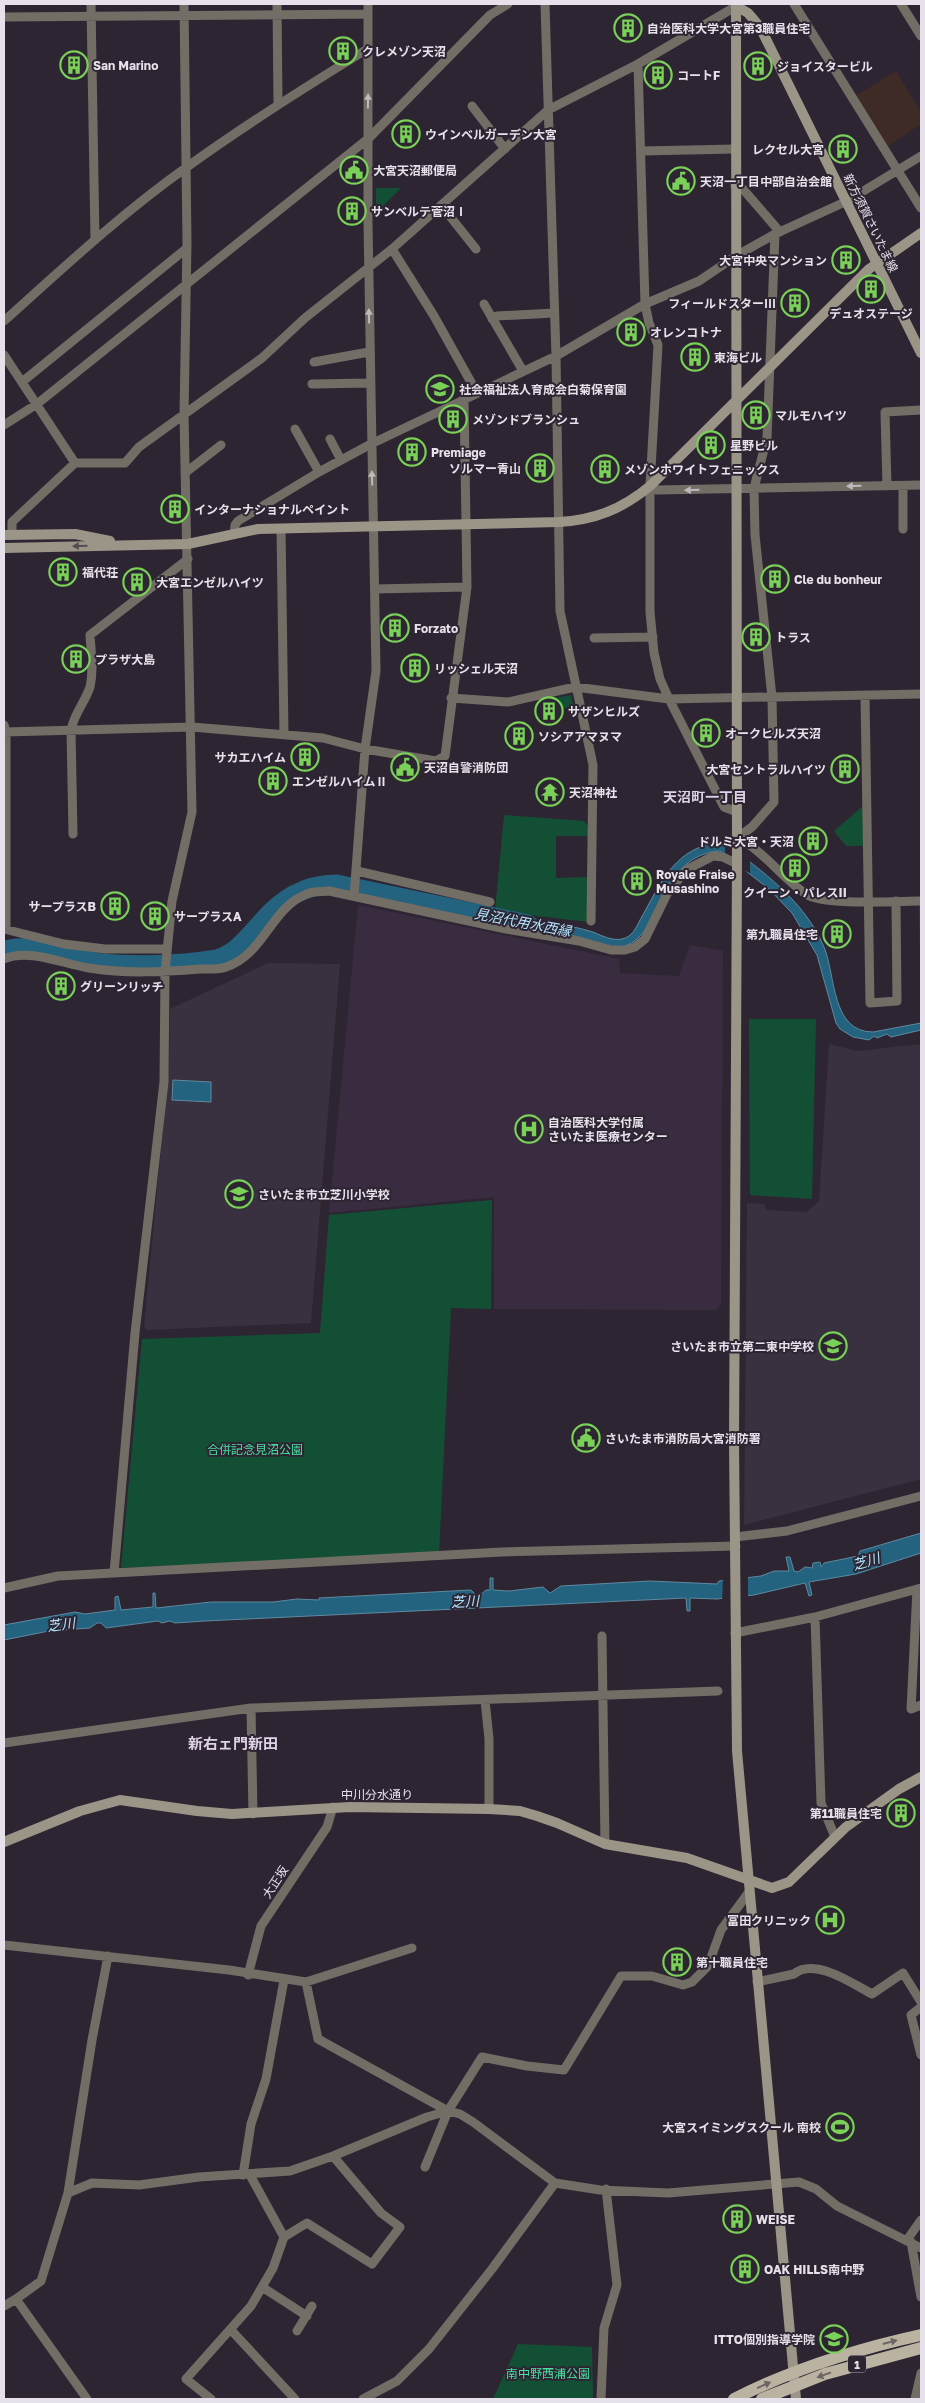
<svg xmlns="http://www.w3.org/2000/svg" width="925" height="2403" font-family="'Golos Text','Noto Sans JP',sans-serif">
	<rect width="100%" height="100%" fill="#2e2533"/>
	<path fill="#392c40" d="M358 905 619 959 620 973 679 976 690 945 723 951 721 1304 716 1310 494 1309V1197L329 1213Z"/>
	<path fill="#3e2b25" d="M896 71 921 112V124L887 147 856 96Z"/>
	<path fill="#393040" d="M268 963 340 964 311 1323 147 1330 144 1326 169 1065 170 1009Z
		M829 1044 857 1051 921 1044V1479L744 1525 747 1203 764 1204 766 1210 806 1212 819 1201Z"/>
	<path fill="#134f35" d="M376 188H401L376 213Z
		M571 695 573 706 558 710 555 698Z
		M864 805V844L862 846H846L834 831Z
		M504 815 584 821 588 826V836H556V878L587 877 589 880V922L495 911Z
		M919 906H921V1006Z
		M749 1019H816L812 1199 750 1195Z
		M492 1200 491 1309 451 1308 439 1554 121 1568 142 1339 320 1333 329 1215Z
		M518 2344 592 2347 593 2399H493Z"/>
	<path fill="#24637f" stroke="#5e899f" d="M724 842C763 872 804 900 824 947 836 976 831 1032 873 1032L921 1023V1030L891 1037 887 1034 877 1038 874 1036 869 1040 853 1037 840 1029 836 1023 817 955 792 913 769 889 720 851C660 854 663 934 625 946 606 952 581 937 563 933 543 929 522 927 502 925L503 917C533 921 564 923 593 932 602 936 613 941 622 939 632 937 636 928 640 920 661 883 675 845 724 842Z
		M173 1080 211 1082V1102L172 1100Z
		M921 1533V1553L856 1574 809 1582 812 1595 809 1596 805 1583 754 1595 717 1599 690 1598V1611H687L686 1598 205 1621 175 1623 170 1621 162 1623 158 1621 106 1628 101 1623H97L90 1628 49 1631 4 1640V1625L75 1612 85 1614 115 1610V1597L118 1596 121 1610 153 1607V1593H155L156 1608 211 1602H273L297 1599 319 1600V1598L471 1590 478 1597 486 1590H490V1578H493V1590L509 1591 543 1587 550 1593 561 1586 650 1581 717 1584 719 1581 761 1576 774 1571H789L786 1557H790L794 1571 798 1572 805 1567 812 1568 813 1563 820 1562 821 1567 824 1563 858 1556 860 1551Z"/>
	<path fill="#2e2533" d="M725 840 750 859V873L740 869 725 856Z
		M748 1575V1598L722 1601 723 1578Z"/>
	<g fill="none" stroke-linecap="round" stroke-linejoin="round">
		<path stroke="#24637f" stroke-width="19" d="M4 951C29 940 73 960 101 963 133 966 179 965 211 960 233 957 245 940 259 925 280 900 303 884 337 884L528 924"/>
		<path stroke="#726e66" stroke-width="9" d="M91 4 95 240
			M277 4 278 104
			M545 4 556 356 560 611 593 765 591 921
			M794 4 921 208
			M901 4 921 36
			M4 17 368 14
			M638 64 645 304 649 323 658 345 650 486V612L654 653 660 679 669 699 724 807 737 812
			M472 106 505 149
			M642 151 735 149
			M735 186 742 188 780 232
			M441 205 476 249
			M392 249 434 316 477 393
			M484 304 523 371
			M492 319 497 316 554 313
			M4 321C63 268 122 213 187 167 246 124 307 86 369 48
			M4 355 75 463
			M314 362 369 352
			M22 382 187 248
			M312 384 370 383
			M4 425 37 404 369 138 490 15 508 4
			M295 429 319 472
			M330 439 341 460
			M185 473 221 445
			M650 486 657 490 921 485
			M887 486 885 412 921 410
			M903 486V529
			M281 529 284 734
			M234 534 235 525 238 521 319 472 371 444 556 356 645 304 699 281 736 256 775 234 847 201 921 156
			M12 535V522L75 463H125L139 447 262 358 305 318 392 249 548 110 638 64 740 4
			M375 589 467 587
			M594 638 653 637
			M865 696 870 1003 897 1001 896 901
			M451 698 508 702 575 687 669 699 921 694
			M4 725 6 732V929
			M4 732 192 727 323 738 365 749 436 761 445 756 467 587 464 398
			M73 834 71 730C74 714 85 702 90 687 94 670 91 652 90 635L188 559
			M737 838 752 827 774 802 772 697 755 535 754 488 767 438 775 234
			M737 838C762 849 782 878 806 894 823 906 898 901 921 901
			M357 871 490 902
			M354 896 365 749 376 671 368 223V4
			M4 929 64 944 105 949H167
			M4 959C29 948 63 964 89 968 126 974 163 972 200 969 208 969 219 970 226 967 264 955 271 907 307 894 313 891 322 892 329 891L506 929 579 941 611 950H625L635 947 645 939 667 894 686 870 713 856 723 857 737 864
			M735 1537 787 1531 921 1496
			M114 1573 135 1333 164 1082 165 972 172 901 192 812 184 415 187 242 184 4
			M4 1588 58 1576 502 1552 736 1546
			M917 1589 911 1709 921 1705
			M815 1617 821 1803 835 1837
			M735 1633 815 1617 921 1588
			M602 1636 605 1844
			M485 1700 489 1739V1809
			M251 1708 253 1814
			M4 1743 251 1708 718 1691
			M4 1945 229 1970 306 1982 318 2039 448 2111
			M248 1975 261 1926 327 1827 333 1807
			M306 1982 412 1948
			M757 1982 794 1974C815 1957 853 1984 872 1994L903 1973 921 2002
			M921 2007 911 2015 921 2055
			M425 2167 448 2111 482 2057 527 2066 564 2070 621 1976H652L683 1985 692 1982 708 1966 721 1930 749 1892
			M243 2175 251 2124 266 2079 284 1980
			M68 2193 92 2183 139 2185 199 2177 290 2171 333 2156 427 2117 448 2111 460 2114 473 2122 555 2183 600 2190 668 2193 799 2182 816 2189 837 2206 921 2248
			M284 2237 307 2223 372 2264 400 2227 381 2213 333 2156
			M907 2240 921 2220
			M911 2242 921 2297
			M262 2287 307 2316
			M16 2299 41 2281 68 2193 92 2040 108 1956
			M4 2306 16 2299 87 2399
			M231 2330 295 2399
			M297 2331 312 2306
			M211 2399 186 2379 251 2306 273 2268 284 2237 250 2175
			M363 2399 397 2381 429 2349 492 2269 555 2183
			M601 2399 604 2328 617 2285 606 2189
			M915 2399 921 2373"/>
		<path stroke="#9b9588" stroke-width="10" d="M736 4 737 864 734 1442 737 1751 796 2399
			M736 6 748 13 760 27 921 353
			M4 535 75 534 110 541
			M4 548 188 544 258 529 559 522C595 520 622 509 650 486L869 269 921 233
			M4 1842 80 1811 120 1800 197 1811 232 1814 350 1807 489 1809 520 1811 537 1816 557 1823 605 1844 687 1858 772 1888 789 1882 846 1827 899 1789 921 1777"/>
		<path stroke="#bbb3a2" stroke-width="12" d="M734 2399C793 2369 857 2349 921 2335
			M762 2399 825 2374 921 2348"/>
	</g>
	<defs><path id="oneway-solid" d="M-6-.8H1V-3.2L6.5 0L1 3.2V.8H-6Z" transform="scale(1.25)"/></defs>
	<g fill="#beb9bc">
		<use href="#oneway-solid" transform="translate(368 101) rotate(-89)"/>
		<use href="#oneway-solid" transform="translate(369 316) rotate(-91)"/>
		<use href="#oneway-solid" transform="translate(372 478) rotate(-92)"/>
		<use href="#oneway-solid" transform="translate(854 486) rotate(179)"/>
		<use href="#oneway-solid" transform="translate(692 490) rotate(179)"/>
	</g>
	<use fill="#544c51" href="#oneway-solid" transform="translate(80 546) rotate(179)"/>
	<g fill="#6d6565">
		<use href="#oneway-solid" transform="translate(890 2342) rotate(-15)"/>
		<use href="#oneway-solid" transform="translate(824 2375) rotate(160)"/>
		<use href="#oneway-solid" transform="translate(764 2385) rotate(-24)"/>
	</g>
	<defs>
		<g id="building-ring" transform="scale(1.4375)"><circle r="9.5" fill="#2e2533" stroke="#7ad157" stroke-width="1.5"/><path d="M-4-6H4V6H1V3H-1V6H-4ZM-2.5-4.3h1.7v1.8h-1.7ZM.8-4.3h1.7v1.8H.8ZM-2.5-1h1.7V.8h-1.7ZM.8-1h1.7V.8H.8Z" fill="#7ad157"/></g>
		<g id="civic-ring" transform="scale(1.4375)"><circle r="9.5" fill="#2e2533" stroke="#7ad157" stroke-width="1.5"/><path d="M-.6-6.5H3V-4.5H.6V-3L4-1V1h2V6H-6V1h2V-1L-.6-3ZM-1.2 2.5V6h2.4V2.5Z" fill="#7ad157"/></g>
		<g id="school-ring" transform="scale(1.4375)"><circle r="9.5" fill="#2e2533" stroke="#7ad157" stroke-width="1.5"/><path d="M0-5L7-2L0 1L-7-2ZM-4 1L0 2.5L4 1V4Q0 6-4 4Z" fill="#7ad157"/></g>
		<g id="temple-ring" transform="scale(1.4375)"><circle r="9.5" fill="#2e2533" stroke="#7ad157" stroke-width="1.5"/><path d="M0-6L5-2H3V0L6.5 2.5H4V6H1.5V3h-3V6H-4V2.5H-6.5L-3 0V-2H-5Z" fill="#7ad157"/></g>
		<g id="hospital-ring" transform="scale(1.4375)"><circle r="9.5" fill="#2e2533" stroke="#7ad157" stroke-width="1.5"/><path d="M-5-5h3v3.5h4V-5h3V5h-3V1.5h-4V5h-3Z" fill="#7ad157"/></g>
		<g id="stadium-ring" transform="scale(1.4375)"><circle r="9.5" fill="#2e2533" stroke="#7ad157" stroke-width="1.5"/><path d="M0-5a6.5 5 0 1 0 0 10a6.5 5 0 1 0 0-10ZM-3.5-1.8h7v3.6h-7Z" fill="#7ad157"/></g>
	</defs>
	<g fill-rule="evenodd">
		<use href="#building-ring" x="628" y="28"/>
		<use href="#building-ring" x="343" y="51"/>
		<use href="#building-ring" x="74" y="65"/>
		<use href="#building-ring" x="758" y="66"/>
		<use href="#building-ring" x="658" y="75"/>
		<use href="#building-ring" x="406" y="134"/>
		<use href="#building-ring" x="843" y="149"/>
		<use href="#civic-ring" x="354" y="170"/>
		<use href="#civic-ring" x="681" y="181"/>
		<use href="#building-ring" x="352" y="211"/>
		<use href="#building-ring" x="846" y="260"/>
		<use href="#building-ring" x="871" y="289"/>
		<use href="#building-ring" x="795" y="303"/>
		<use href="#building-ring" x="631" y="332"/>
		<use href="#building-ring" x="695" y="357"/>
		<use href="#school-ring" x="440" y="389"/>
		<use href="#building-ring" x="756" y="415"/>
		<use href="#building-ring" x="453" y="419"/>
		<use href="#building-ring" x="711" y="445"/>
		<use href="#building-ring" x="412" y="452"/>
		<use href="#building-ring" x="540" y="468"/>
		<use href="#building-ring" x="605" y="469"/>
		<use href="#building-ring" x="175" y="509"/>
		<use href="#building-ring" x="63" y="572"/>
		<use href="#building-ring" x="775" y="579"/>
		<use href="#building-ring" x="137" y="582"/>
		<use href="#building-ring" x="395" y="628"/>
		<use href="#building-ring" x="756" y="637"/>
		<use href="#building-ring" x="76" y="659"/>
		<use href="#building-ring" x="415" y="668"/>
		<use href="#building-ring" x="549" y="711"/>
		<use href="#building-ring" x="706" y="733"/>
		<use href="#building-ring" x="519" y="736"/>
		<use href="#building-ring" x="305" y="757"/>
		<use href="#civic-ring" x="405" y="767"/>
		<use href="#building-ring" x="845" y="769"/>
		<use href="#building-ring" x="273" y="781"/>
		<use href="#temple-ring" x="550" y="792"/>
		<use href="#building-ring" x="813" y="841"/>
		<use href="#building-ring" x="795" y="868"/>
		<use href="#building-ring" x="637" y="881"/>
		<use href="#building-ring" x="115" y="906"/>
		<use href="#building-ring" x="155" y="916"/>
		<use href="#building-ring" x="837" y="934"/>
		<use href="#building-ring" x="61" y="986"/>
		<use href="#hospital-ring" x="529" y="1129"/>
		<use href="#school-ring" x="239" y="1194"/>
		<use href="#school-ring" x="833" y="1346"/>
		<use href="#civic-ring" x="586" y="1438"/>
		<use href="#building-ring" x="901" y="1813"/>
		<use href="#hospital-ring" x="830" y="1920"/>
		<use href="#building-ring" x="677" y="1962"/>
		<use href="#stadium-ring" x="840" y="2127"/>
		<use href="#building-ring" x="737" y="2219"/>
		<use href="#building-ring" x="745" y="2269"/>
		<use href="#school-ring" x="834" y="2339"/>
	</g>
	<g text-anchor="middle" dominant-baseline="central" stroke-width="4" stroke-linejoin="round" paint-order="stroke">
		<rect fill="#2e2533" stroke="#b0a9b4" stroke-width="1" x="848" y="2355.5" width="18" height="17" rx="4"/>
		<g font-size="11" font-weight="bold" fill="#e7e1eb">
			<text x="857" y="2364">1</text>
		</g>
		<g font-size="12" font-weight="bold" fill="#e7e1eb" stroke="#2e2533" text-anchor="start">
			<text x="647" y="28">自治医科大学大宮第3職員住宅</text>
			<text x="362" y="51">クレメゾン天沼</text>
			<text x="93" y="65">San Marino</text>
			<text x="777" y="66">ジョイスタービル</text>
			<text x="677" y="75">コートF</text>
			<text x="425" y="134">ウインベルガーデン大宮</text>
			<text x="824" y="149" text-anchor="end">レクセル大宮</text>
			<text x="373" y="170">大宮天沼郵便局</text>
			<text x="700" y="181">天沼一丁目中部自治会館</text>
			<text x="371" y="211">サンベルテ菅沼Ⅰ</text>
			<text x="827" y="260" text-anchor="end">大宮中央マンション</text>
			<text x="776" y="303" text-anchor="end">フィールドスターⅢ</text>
			<text x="871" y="313" text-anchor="middle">デュオステージ</text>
			<text x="650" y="332">オレンコトナ</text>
			<text x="714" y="357">東海ビル</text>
			<text x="459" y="389">社会福祉法人育成会白菊保育園</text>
			<text x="775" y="415">マルモハイツ</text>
			<text x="472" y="419">メゾンドブランシュ</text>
			<text x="730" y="445">星野ビル</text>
			<text x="431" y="452">Premiage</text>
			<text x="521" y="468" text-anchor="end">ソルマー青山</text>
			<text x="624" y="469">メゾンホワイトフェニックス</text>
			<text x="194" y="509">インターナショナルペイント</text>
			<text x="82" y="572">福代荘</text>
			<text x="794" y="579">Cle du bonheur</text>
			<text x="156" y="582">大宮エンゼルハイツ</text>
			<text x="414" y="628">Forzato</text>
			<text x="775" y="637">トラス</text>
			<text x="95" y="659">プラザ大島</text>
			<text x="434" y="668">リッシェル天沼</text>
			<text x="568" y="711">サザンヒルズ</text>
			<text x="725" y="733">オークヒルズ天沼</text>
			<text x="538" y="736">ソシアアマヌマ</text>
			<text x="286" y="757" text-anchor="end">サカエハイム</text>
			<text x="424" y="767">天沼自警消防団</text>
			<text x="826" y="769" text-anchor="end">大宮セントラルハイツ</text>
			<text x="292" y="781">エンゼルハイムⅡ</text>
			<text x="569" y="792">天沼神社</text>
			<text x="794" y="841" text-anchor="end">ドルミ大宮・天沼</text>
			<text x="656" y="874">Royale Fraise<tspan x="656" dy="14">Musashino</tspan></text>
			<text x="795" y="892" text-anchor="middle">クイーン・パレスII</text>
			<text x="96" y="906" text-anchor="end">サープラスB</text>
			<text x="174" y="916">サープラスA</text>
			<text x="818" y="934" text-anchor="end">第九職員住宅</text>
			<text x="80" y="986">グリーンリッチ</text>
			<text x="548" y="1122">自治医科大学付属<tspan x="548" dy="14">さいたま医療センター</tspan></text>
			<text x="258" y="1194">さいたま市立芝川小学校</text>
			<text x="814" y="1346" text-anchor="end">さいたま市立第二東中学校</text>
			<text x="605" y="1438">さいたま市消防局大宮消防署</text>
			<text x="882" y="1813" text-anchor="end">第11職員住宅</text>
			<text x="811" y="1920" text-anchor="end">冨田クリニック</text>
			<text x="696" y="1962">第十職員住宅</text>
			<text x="821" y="2127" text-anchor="end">大宮スイミングスクール 南校</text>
			<text x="756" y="2219">WEISE</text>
			<text x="764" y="2269">OAK HILLS南中野</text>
			<text x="815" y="2339" text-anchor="end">ITTO個別指導学院</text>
		</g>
		<g font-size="12" fill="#e7e1eb" stroke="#2e2533">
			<text transform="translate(871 223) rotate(64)">新方須賀さいたま線</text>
			<text x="377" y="1794">中川分水通り</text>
			<text transform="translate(275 1882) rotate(-57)">大正坂</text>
		</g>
		<g font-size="12" fill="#46e1a0" stroke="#2e2533">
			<text x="255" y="1449">合併記念見沼公園</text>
			<text x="548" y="2373">南中野西浦公園</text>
		</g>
		<g font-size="14" font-weight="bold" fill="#ded3e6" stroke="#2e2533">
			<text x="705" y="796">天沼町一丁目</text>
		</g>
		<g font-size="14" font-style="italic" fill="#afe2fd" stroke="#2e2533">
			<text transform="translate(523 922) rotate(11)">見沼代用水西縁</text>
			<text transform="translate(866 1561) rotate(-17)">芝川</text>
			<text transform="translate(465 1601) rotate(-3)">芝川</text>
			<text transform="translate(61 1624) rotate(-7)">芝川</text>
		</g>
		<g font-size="15" font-weight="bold" fill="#ded3e6" stroke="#2e2533">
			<text x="233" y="1743">新右ェ門新田</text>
		</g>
	</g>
	<rect width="925" height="2403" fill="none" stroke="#e7e1eb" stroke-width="10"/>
</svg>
